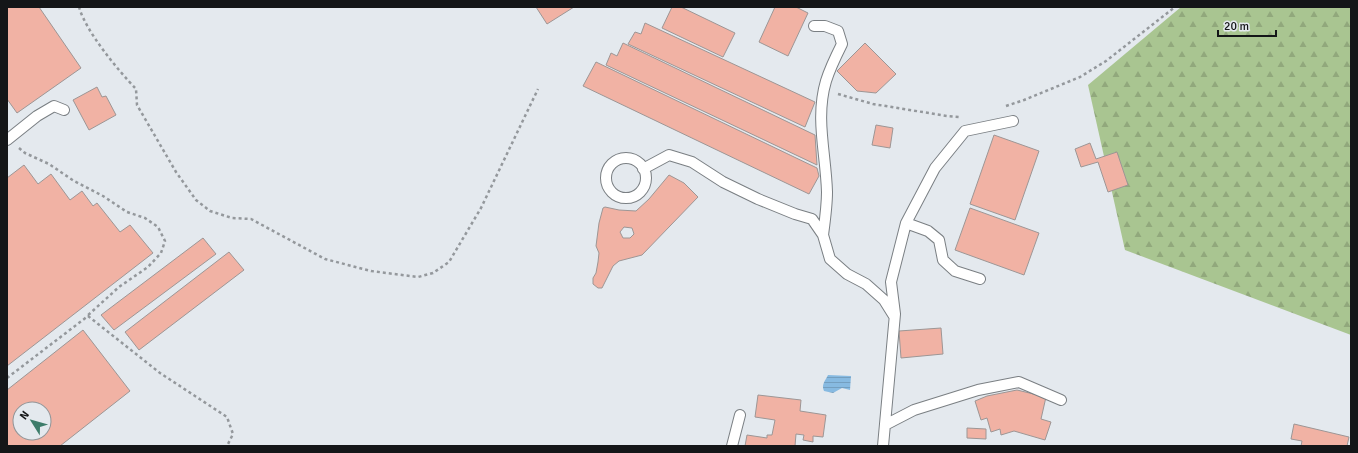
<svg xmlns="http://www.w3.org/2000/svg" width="1358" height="453" font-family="Signika,sans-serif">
	<defs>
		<pattern id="forest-firs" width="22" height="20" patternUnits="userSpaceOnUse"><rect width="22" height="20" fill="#a9c591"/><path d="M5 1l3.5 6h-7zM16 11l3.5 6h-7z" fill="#91a87c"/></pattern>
		<pattern id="water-rules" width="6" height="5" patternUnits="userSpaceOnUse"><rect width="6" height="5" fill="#87bae1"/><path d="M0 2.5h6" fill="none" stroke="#749fc0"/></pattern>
	</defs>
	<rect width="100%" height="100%" fill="#e4e9ee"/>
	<path fill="url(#forest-firs)" d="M1181 7H1351V335L1125 250 1088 85Z"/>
	<path fill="url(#water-rules)" d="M828 375 851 376 850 390 842 388 833 393 824 391C821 385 825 381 828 375Z"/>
	<path fill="#f1b2a4" stroke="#9d9695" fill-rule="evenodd" d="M7 7H39L81 68 17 113 7 99Z
		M536 7H574L547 24Z
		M672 7H681L735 33 723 57 662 28Z
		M775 7H796L808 13 788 56 759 42Z
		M645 23 815 102 805 127 628 44 635 32 641 34Z
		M623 43 815 135 817 165 606 65 611 53 617 56Z
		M865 43 896 74 876 93 857 91 837 71Z
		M596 62 817 168 819 176 809 194 583 86Z
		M97 87 102 97 106 96 116 115 89 130 73 100Z
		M876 125 893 128 890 148 872 145Z
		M994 135 1039 151 1015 220 970 204Z
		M1090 143 1096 159 1117 152 1128 185 1108 192 1098 162 1081 167 1075 149Z
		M24 165 38 184 51 174 70 200 82 191 93 206 97 203 120 232 130 225 153 253 7 366V178Z
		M669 175 684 183 698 197 642 255 619 261 613 266 602 288H598L593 284V278L596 273 598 262 599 253 596 246 599 223 603 208 605 207 619 210 636 211 649 199ZM624 227 632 228 634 234 630 238H623L620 232Z
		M970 208 1039 233 1024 275 955 250Z
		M203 238 216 254 114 330 101 315Z
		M229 252 244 270 139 350 125 332Z
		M941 328 943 354 901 358 899 331Z
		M83 330 130 391 60 446H7V390ZM20 409H44V433H20Z
		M1017 390 1046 397 1041 419 1051 422 1045 440 1014 431 1001 435 1000 429 991 432 987 418 981 420 975 401 987 396Z
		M758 395 801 400 800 411 826 415 823 437 813 436V442L803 440 804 435 796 434 795 446H745L747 435 767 438V435H772L775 420 755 417Z
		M1294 424 1349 437 1347 446H1301L1302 441 1291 439Z
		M967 428 986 429V439L967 438Z"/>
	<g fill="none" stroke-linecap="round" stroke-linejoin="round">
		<g stroke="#7a7f83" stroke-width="12">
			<path id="lane" d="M814 26H825L838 31 842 44C836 56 830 68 826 81 815 118 826 154 827 192 827 206 825 220 823 235
				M7 140 37 116 54 106 64 110
				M606 178a20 20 0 1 1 40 0a20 20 0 1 1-40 0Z
				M643 169 669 155 692 162 723 182 758 199 795 214 812 219 823 235 830 259 847 274 866 284 884 300 894 316
				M906 223 928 231 939 240 943 260 955 271 980 279
				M885 425 914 410 978 390 1019 382 1061 400
				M732 446 740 415
				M883 446 895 314 891 282 906 223 935 168 965 131 1013 121"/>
		</g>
		<path stroke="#94989c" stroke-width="2.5" stroke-dasharray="3 3" stroke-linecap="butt" d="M79 7C86 32 118 70 136 89L137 105 176 172 196 200 210 211 232 218 251 219 325 259 371 271 418 277 433 273 449 262 481 208 538 89
			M838 94 873 104 947 116 959 117
			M1006 106 1024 100 1080 77 1106 61 1175 7
			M19 148 25 153 49 164 74 181 103 196 127 212 145 218 158 227 165 241 161 253 148 267 119 287 86 317
			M7 378 88 316 160 373 227 417 233 434 227 446"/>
		<use href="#lane" stroke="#fff" stroke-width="10"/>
	</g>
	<rect width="1358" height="453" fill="none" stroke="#141618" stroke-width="16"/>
	<g transform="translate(32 421) rotate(307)"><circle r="19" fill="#e4e9ee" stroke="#919598"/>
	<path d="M0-3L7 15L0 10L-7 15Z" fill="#3d7c6a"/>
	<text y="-6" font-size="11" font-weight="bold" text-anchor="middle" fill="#141618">N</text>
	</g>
	<path d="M1218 30v6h58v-6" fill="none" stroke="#141618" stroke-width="2"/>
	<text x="1224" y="30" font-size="12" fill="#141618" stroke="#e4e9ee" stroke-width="3" paint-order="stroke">20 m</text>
</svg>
